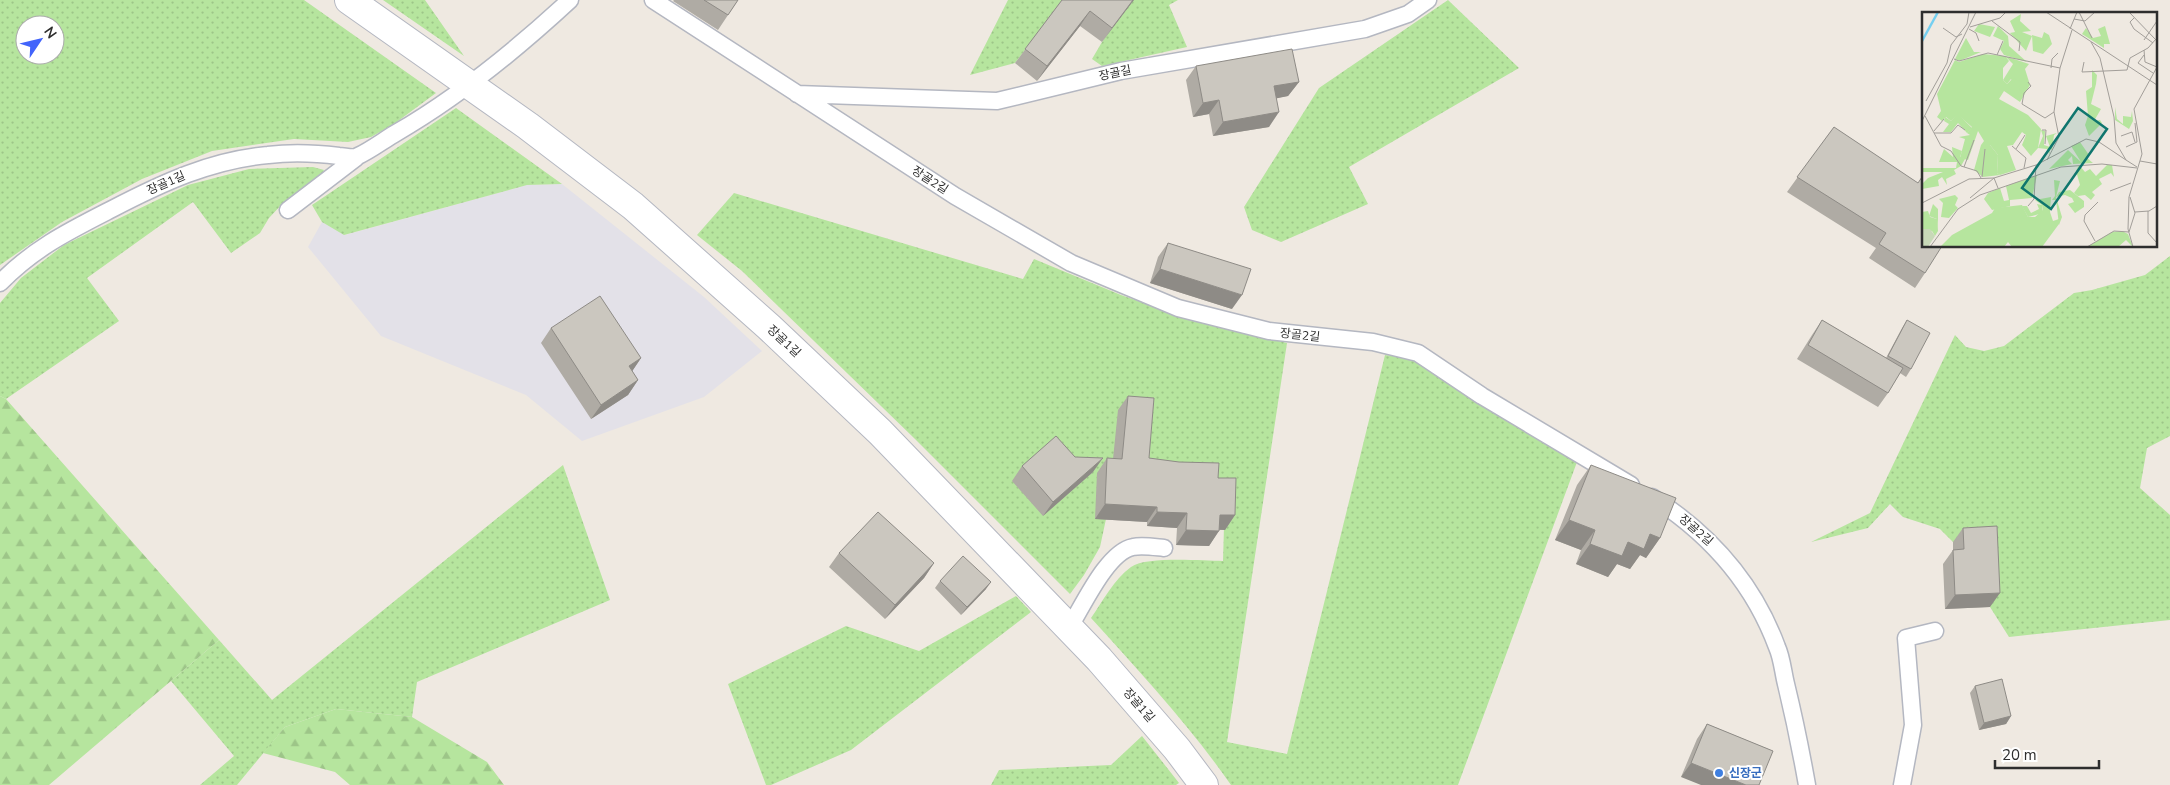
<svg xmlns="http://www.w3.org/2000/svg" width="2170" height="785" font-family="'Nunito Sans','Noto Sans KR',sans-serif">
	<defs>
		<pattern id="grass-dots" width="8" height="8" patternUnits="userSpaceOnUse" patternTransform="scale(1.25)"><rect width="8" height="8" fill="#b6e59e"/><path d="M2 2h.1M6 6h.1" fill="none" stroke="#9dc588" stroke-width="1.8" stroke-linecap="round"/></pattern>
		<pattern id="forest-firs" width="22" height="20" patternUnits="userSpaceOnUse" patternTransform="scale(1.25)"><rect width="22" height="20" fill="#b6e59e"/><path d="M5 1l3.5 6h-7zM16 11l3.5 6h-7z" fill="#9dc588"/></pattern>
	</defs>
	<rect width="100%" height="100%" fill="#efe9e1"/>
	<path fill="#e3e1e8" d="M562 184 704 297 762 351 704 397 582 441 526 395 381 336 308 247 322 222 345 235 527 185Z"/>
	<path fill="url(#grass-dots)" fill-rule="evenodd" d="M0 0H304L436 93 394 124 371 137 348 142 294 139 212 151 142 179 62 222 0 265ZM25 25H55V55H25Z
		M383 0H425L464 56Z
		M1008 0H1063L1015 63 970 75Z
		M1132 0H1178L1169 5 1187 47 1102 66 1092 59 1102 42Z
		M1448 0 1519 68 1349 167 1368 204 1281 242 1252 230 1244 207 1319 88Z
		M456 108 562 184 527 185 344 235 322 222 312 205Z
		M313 167 324 170 320 177 283 203 269 218 260 233 231 253 193 202 87 278 119 321 6 399 0 396V303L21 278 64 245 188 185 249 169Z
		M734 193 1023 279 1034 259 1121 295 1184 317 1287 343 1227 742 1287 754 1385 355 1409 358 1427 367 1478 404 1577 462 1458 785H1231C1190 726 1140 672 1091 618 1103 601 1114 579 1131 567 1147 556 1202 561 1223 561L1225 493 1106 519 1100 547 1084 575 1070 594 915 439 742 271 697 235Z
		M2170 256V436L2147 448 2140 488 2170 515V620L2009 637 1990 607 1987 541 1953 542 1940 529 1903 517 1890 504 1868 528 1811 542 1870 513 1955 335 1966 347 1984 351 2004 346 2074 293 2092 290 2145 275Z
		M563 465 610 600 417 682 412 717 336 709 285 727 237 785H200L234 756 171 681 219 640 272 700Z
		M1016 596 1031 612 851 750 771 785H766L728 684 846 626 919 651Z
		M1142 736 1179 783 1176 785H991L999 770 1111 765Z"/>
	<path fill="url(#forest-firs)" d="M0 396 6 399 219 640 49 785H0Z
		M336 709 412 717 487 762 504 785H350L335 772 263 753 285 727Z"/>
	<g fill="none" stroke-linecap="round" stroke-linejoin="round">
		<g stroke="#b4b7c1" stroke-width="19">
			<path id="service" d="M653 0 955 196 1071 263 1178 308 1269 331 1373 342 1418 353 1482 396 1631 485
				M797 94 997 101 1121 71 1365 29 1408 14 1428 0
				M288 210 356 158
				M0 283C34 248 69 231 112 209 162 183 211 160 268 155 292 152 315 153 339 156 345 156 353 159 358 156 371 150 384 140 396 133 460 96 516 50 570 0
				M1652 497C1710 534 1753 582 1777 647 1782 658 1783 672 1786 684 1794 717 1801 751 1807 785
				M1069 628C1083 606 1107 552 1133 547 1142 545 1154 547 1164 548
				M1902 785 1913 725 1906 638 1935 631"/>
		</g>
		<g stroke="#b4b7c1" stroke-width="30">
			<path id="minor" d="M349 0 528 126 633 206 769 327 880 432 1099 659 1177 749 1204 785"/>
		</g>
		<use href="#service" stroke="#fff" stroke-width="16"/>
		<use href="#minor" stroke="#fff" stroke-width="28"/>
	</g>
	<path fill="#afaba4" d="M674 0H738L718 30 673 1Z
		M1062 0H1133L1102 42 1080 26 1037 81 1015 63Z
		M1196 66 1299 82 1288 96 1276 98 1269 127 1213 136 1209 114 1193 117 1186 80Z
		M1834 127 1925 273 1915 288 1869 258 1876 248 1787 192Z
		M1168 243 1232 309 1150 283 1158 257Z
		M1822 320 1886 358 1902 328 1907 320 1911 369 1906 377 1900 373 1888 393 1878 407 1797 359 1812 335Z
		M551 328 641 358 632 371 638 380 628 395 591 419 541 343Z
		M1128 396 1149 458 1218 478 1235 515 1225 530H1219L1209 546 1176 545 1177 528 1147 526V522L1095 519 1097 473 1107 458 1113 459 1118 410Z
		M1075 457 1093 472 1043 516 1012 481 1022 466Z
		M1591 465 1660 538 1646 558 1640 555 1630 569 1617 564 1608 577 1576 564 1581 550 1555 540 1577 485Z
		M1963 528 1990 607 1945 609 1943 564 1953 550V542Z
		M839 553 934 563 924 578 885 619 829 567Z
		M940 581 986 589 961 615 935 588Z
		M1975 686 2011 716 2006 724 1979 730 1970 693Z
		M1707 724 1773 751 1681 777 1697 739Z"/>
	<path fill="#8e8b86" d="M1133 0H1134L1102 42 1112 28Z
		M1090 11 1080 26 1037 81 1047 66Z
		M1299 82 1288 96 1264 101 1274 86Z
		M1219 100 1209 114 1193 117 1203 103Z
		M1279 112 1269 127 1213 136 1223 122Z
		M1160 269 1242 295 1232 309 1150 283Z
		M641 358 631 373 629 366Z
		M638 380 628 395 591 419 601 405Z
		M1103 458 1093 472 1043 516 1053 502Z
		M1105 504 1157 507 1147 522 1095 519Z
		M1157 512 1187 513 1177 528 1147 526Z
		M1220 515H1235L1225 530 1210 529Z
		M1569 520 1595 530 1581 550 1555 540Z
		M1186 530 1219 531 1209 546 1176 545Z
		M1650 534 1660 538 1646 558 1640 555 1630 569 1617 564 1608 577 1576 564 1590 544 1628 542Z
		M934 563 924 578 885 619 895 605Z
		M991 582 986 589 961 615 967 607Z
		M2000 593 1990 607 1945 609 1955 595Z
		M2011 716 2006 724 1979 730 1984 723Z
		M1691 763 1746 785H1701L1681 777Z"/>
	<path fill="#cbc7bf" stroke="#8e8b86" d="M704 0H738L728 15Z
		M1062 0H1133L1112 28 1090 11 1047 66 1025 49Z
		M1292 49 1299 82 1274 86 1279 112 1223 122 1219 100 1203 103 1196 66Z
		M1834 127 1918 183 1922 177 1924 178V246H1942L1925 273 1879 244 1886 233 1797 177Z
		M1168 243 1251 269 1242 295 1160 269Z
		M600 296 641 358 629 366 638 380 601 405 551 328Z
		M1822 320 1903 368 1888 393 1808 345Z
		M1907 320 1930 333 1911 369 1888 356Z
		M1128 396 1154 398 1149 458 1179 462 1219 463 1218 478H1236L1235 515H1220L1219 531 1186 530 1187 513 1157 512V507L1105 504 1107 458 1122 459Z
		M1056 436 1075 457 1103 458 1053 502 1022 466Z
		M1591 465 1676 498 1660 538 1650 534 1644 549 1628 542 1622 556 1590 544 1595 530 1569 520Z
		M878 512 934 563 895 605 839 553Z
		M1997 526 2000 593 1955 595 1953 550 1964 549 1963 528Z
		M963 556 991 582 967 607 940 581Z
		M2002 679 2011 716 1984 723 1975 686Z
		M1707 724 1773 751 1759 785H1746L1691 763Z"/>
	<circle fill="#3f7fe0" stroke="#fff" stroke-width="2" cx="1719" cy="773" r="5"/>
	<g text-anchor="middle" dominant-baseline="central" stroke-width="4" stroke-linejoin="round" paint-order="stroke">
		<g font-size="12" fill="#2e2e2e" stroke="#fff">
			<text transform="translate(1115 73) rotate(-12)">장골길</text>
			<text transform="translate(930 180) rotate(33)">장골2길</text>
			<text transform="translate(166 183) rotate(-24)">장골1길</text>
			<text transform="translate(1300 335) rotate(6)">장골2길</text>
			<text transform="translate(784 341) rotate(43)">장골1길</text>
			<text transform="translate(1696 530) rotate(41)">장골2길</text>
			<text transform="translate(1139 705) rotate(49)">장골1길</text>
		</g>
		<g font-size="12" font-weight="bold" fill="#366cbe" stroke="#fff" text-anchor="start">
			<text x="1729" y="773">신장군</text>
		</g>
	</g>
	<g transform="translate(1922 12)">
		<rect width="235" height="235" fill="#efe9e1"/>
		<path d="M183 14 188 32H182V36L160 22 164 16 171 26 179 24 176 17ZM122 20 127 23 130 32 121 42 111 39 110 23 120 26ZM44 26 52 40H59L37 49 33 47ZM83 44 107 52 103 57 108 73 101 85 89 67 85 72 81 68 91 52ZM170 58 175 63 174 72 169 92 179 97 172 109 178 108 180 111 167 124 163 113 166 104 164 79 170 75ZM193 95 195 107 201 112V104L209 105 210 99 211 109 207 117 193 108ZM36 102 50 116 45 121 36 111 29 120H21L27 112 22 109 23 105 29 109ZM119 118 123 119 122 133 128 135 124 124 135 121 132 123 130 138 127 135 128 143 125 137 116 136 121 124ZM158 130 167 143 165 146 171 151 151 152 150 144 146 148 150 152 127 157 146 138 159 150 149 134ZM59 133H68L76 143 75 161 78 163 61 165 52 158ZM30 135 40 139 38 145 43 147 39 154 32 158 34 162 24 167 25 173 20 165 16 168 17 174 0 177V172L6 166 21 160H0V156H34L35 150H17L22 137 31 145ZM157 153 163 160 168 157 174 164 185 153H190L192 165 189 161 177 167 180 172 170 180 173 183 169 188 163 183 156 184 152 181 158 173 154 159ZM115 163 110 186 88 188V194L70 198 62 187 66 181 78 176 82 189 87 188 84 174ZM132 168 138 169 134 185 140 205 137 213 134 188H130L133 184ZM33 183 36 186 33 193 36 196 27 206 19 205 21 191 17 187ZM11 192 16 197V219L15 207 7 204ZM115 192 120 193 121 201 106 205 100 194H105L109 201 117 197Z" fill="#b6e59e"/>
		<path d="M99 2 98 9 109 19 100 20 110 24 104 39 88 21 93 20 88 9ZM57 12 73 15 68 25 52 19ZM76 14 86 24 87 34 105 50 82 43 78 37 82 29 71 24ZM61 42 83 44 87 49 81 56V68L85 72 91 66 100 70 97 76 101 85 98 90 82 79 77 87 106 103 119 117 116 136 109 144 100 133 104 123 100 120 91 133 85 134 94 158 78 163 75 161 76 143 68 133H59L62 129 56 119 46 148 38 146 43 127 37 125 48 123 45 121 50 115 36 103 29 109 24 105 20 109 15 105 19 99 15 82 33 48 37 50ZM148 178 162 189V195L153 201 146 192 152 190 150 186 143 183 134 185 137 180ZM129 185 128 200 131 209 137 207V212L120 235H90L86 230 82 235H18L30 223 70 201 73 196 100 193 106 205H113L121 198 120 193 113 188ZM6 199 8 205 15 207 16 219 13 224 10 219 0 217V200ZM200 219 206 222 211 235 204 228 196 235H165L190 220Z" fill="#b6e59e"/>
		<path d="M0 217H8L13 224 6 235H0Z" fill="#c8d9b8"/>
		<path fill="none" stroke="#75cff0" stroke-width="2.5" d="M0 29 16 0"/>
		<path fill="none" stroke="#a29e99" stroke-width="1" d="M124 0 235 73M157 0 170 26M207 0 234 28M212 6 208 10 212 17 231 31M152 7 163 9 173 0M70 9 98 30 97 39M48 15 78 6 84 0M21 16 34 25 40 22M47 17 54 21 57 29M148 17 155 0M222 28 235 9M169 30 178 46 192 105 194 131 204 148 215 155M222 38 223 50 235 55M75 43 81 29M222 43 216 51 231 61M32 47 37 49 66 41 138 56 150 18M162 50 160 60 205 58 208 46 226 36 234 27M129 56 130 47 136 41M106 70 109 74 102 81 100 92 123 106 132 100M4 89 25 51 29 33 45 12 47 0M3 104 19 134 29 139 39 154 55 159 59 166M0 109 54 0M120 118H124L123 132M12 119 22 107M12 121H29L36 113 43 118M199 124 210 120 213 130M90 134 104 146 102 156M204 135 215 130 213 111M94 137 103 123M125 148 137 125 132 100 138 56M218 149 235 152M42 155 52 128M60 165 63 137M188 179 209 171M48 186 72 166 76 176M0 191 47 167 72 166 114 153 164 127 177 130 204 148M106 194 112 187 114 153M226 199V221L235 231M213 200 227 199 235 194M173 229 162 209 163 203 176 190M8 235 36 197 58 183 139 155 180 152 215 156M165 235 192 219 207 220 213 201 208 185M211 235 206 217 207 185 220 142 212 97 235 55"/>
		<path fill="#0f766e" fill-opacity="0.15" stroke="#0f766e" stroke-width="2.5" d="M156 96 185 117 129 197 100 176Z"/>
		<rect width="235" height="235" fill="none" stroke="#2e2e2e" stroke-width="2.5"/>
	</g>
	<g transform="translate(40 40) rotate(55)"><circle r="24" fill="#ffffff" stroke="#ababab"/>
	<path d="M0-4L9 19L0 12L-9 19Z" fill="#4264fb"/>
	<text y="-8" font-size="14" font-weight="bold" text-anchor="middle" fill="#2e2e2e">N</text>
	</g>
	<path d="M1995 760v8h104v-8" fill="none" stroke="#2e2e2e" stroke-width="2.5"/>
	<text x="2002" y="760" font-size="15" fill="#2e2e2e" stroke="#ffffff" stroke-width="4" paint-order="stroke">20 m</text>
</svg>
